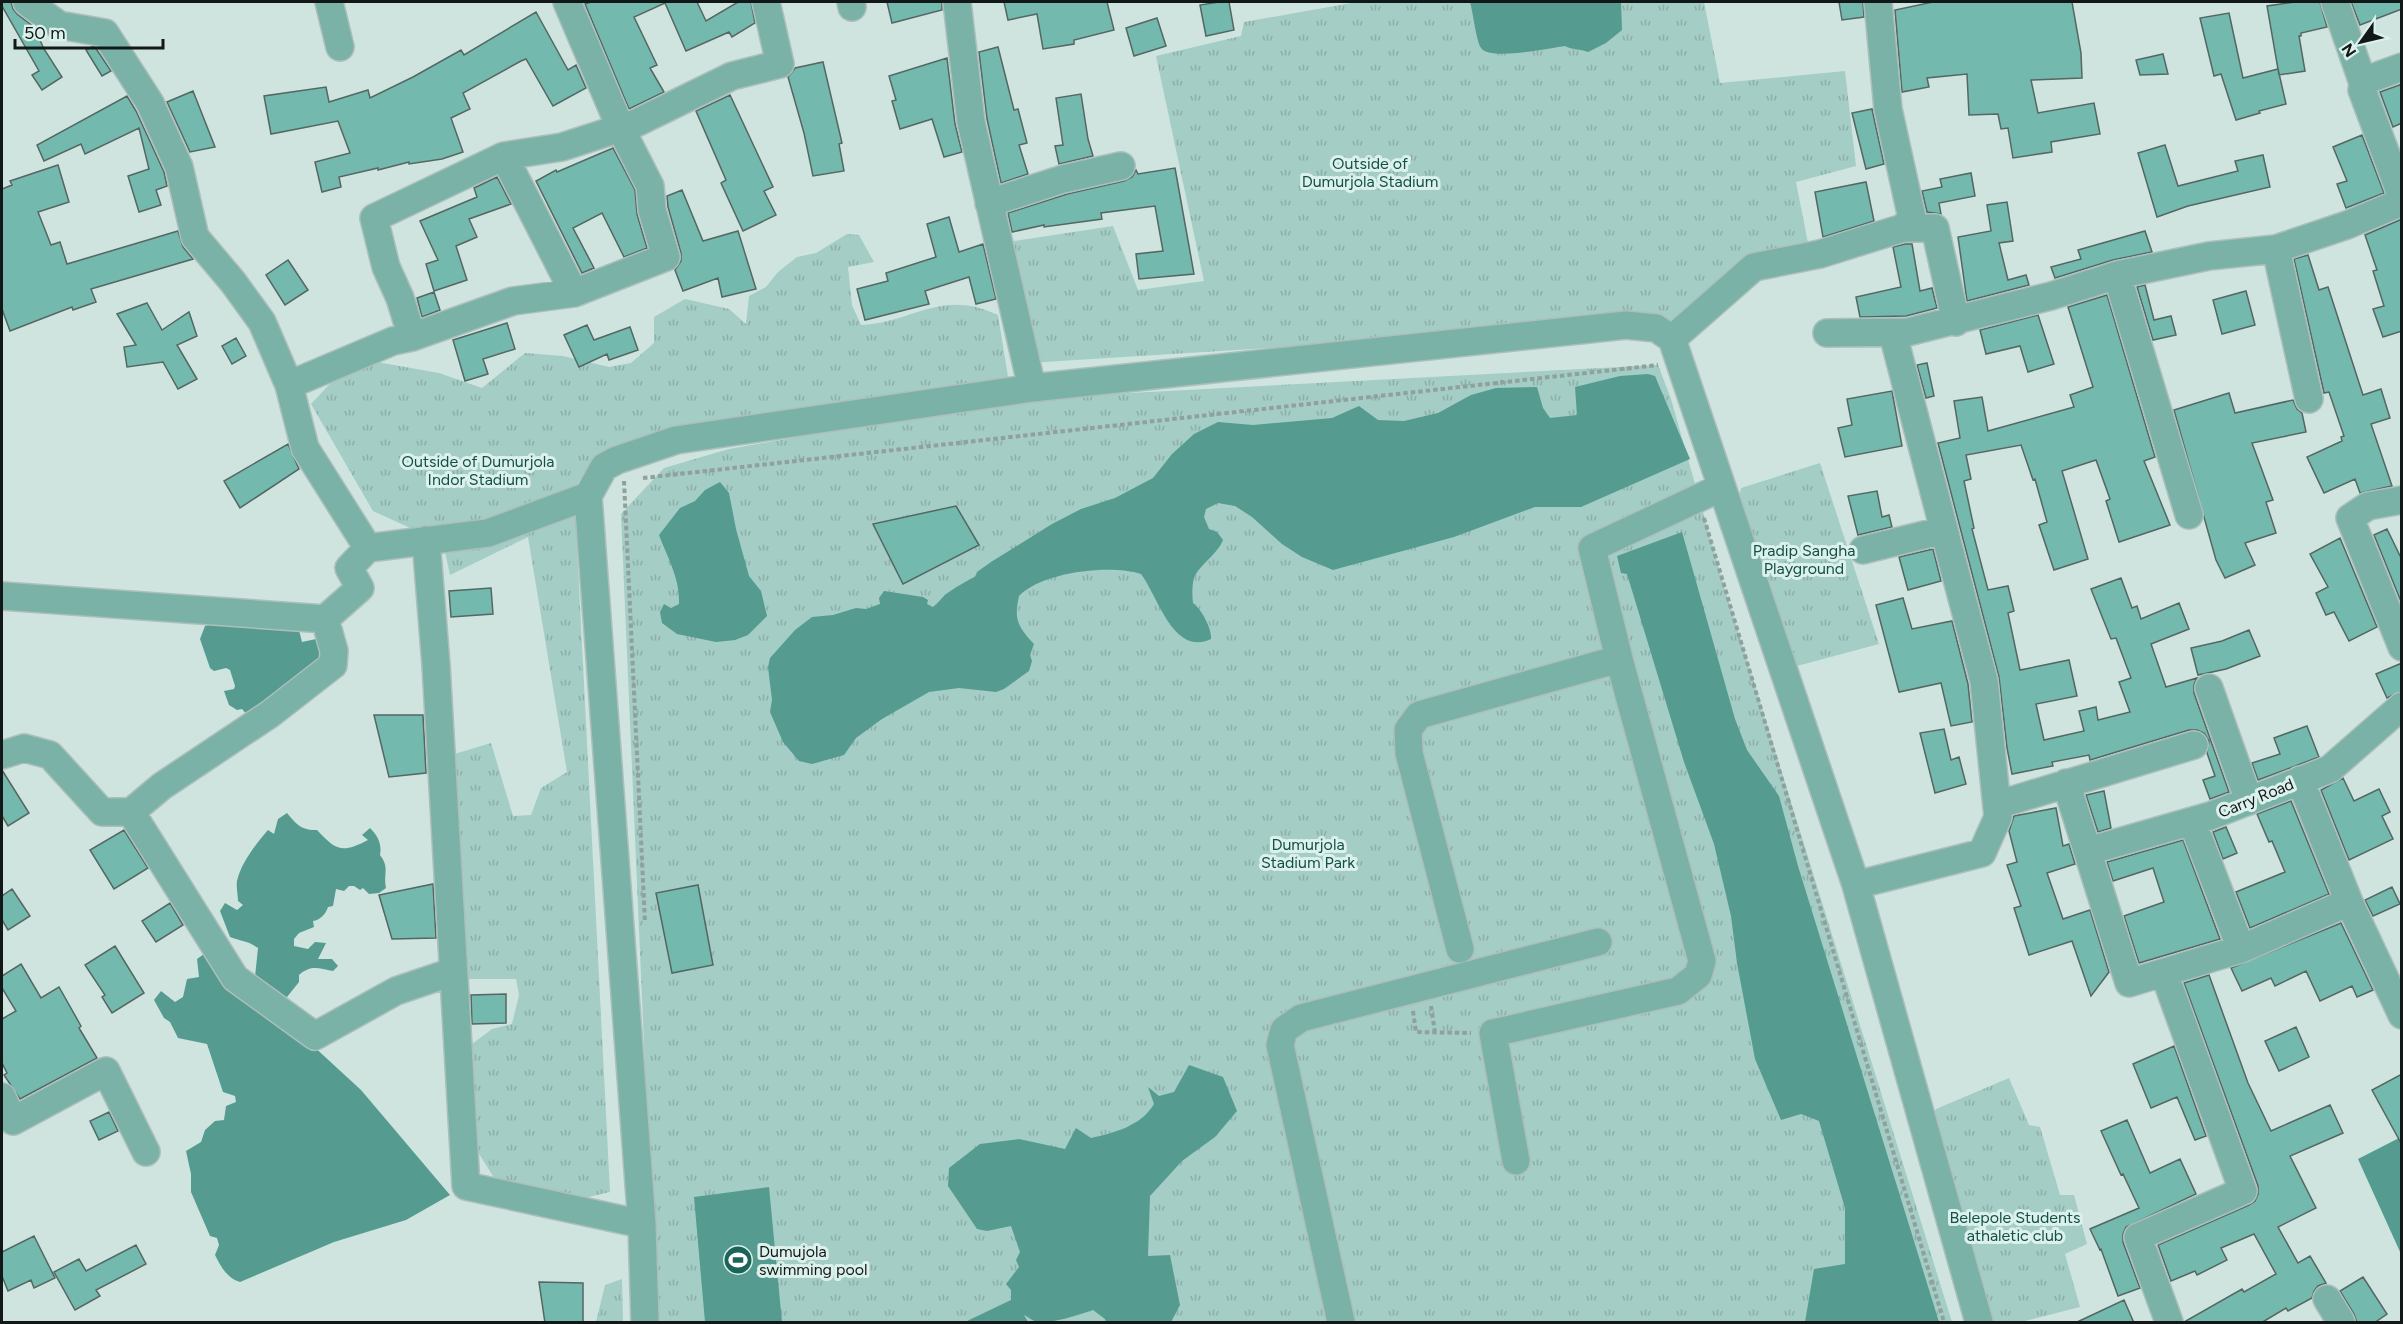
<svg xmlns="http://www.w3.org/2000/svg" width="2403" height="1324" font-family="Figtree,sans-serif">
	<defs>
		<pattern id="park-tufts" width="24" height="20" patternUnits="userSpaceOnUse" patternTransform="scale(1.5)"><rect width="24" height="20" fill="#a4cdc5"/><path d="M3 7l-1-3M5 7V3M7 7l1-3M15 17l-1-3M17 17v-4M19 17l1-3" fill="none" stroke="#8cafa8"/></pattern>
	</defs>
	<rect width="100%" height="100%" fill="#cfe4df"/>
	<path fill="url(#park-tufts)" d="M1357 2H1704L1720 83 1845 71 1856 166 1796 182 1808 243 1748 255 1668 323 1028 363 1014 241 1113 226 1138 290 1204 281 1156 56 1241 36 1244 22Z
		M847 234 859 235 874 262 848 267 852 305 861 325C915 322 941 288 998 315L1009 383 601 457 585 471 574 489 610 1192 529 1211 496 1181 478 1152 472 1044 492 1029 512 1024 519 995 516 979H465V921L451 755 491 743 513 816 531 815 541 788 567 772 528 537 450 575 443 543 373 511 311 404 354 358 439 373 482 388 525 353 563 356 609 367 631 363 654 343V317L685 299 729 309 746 324 749 296 766 287 778 272 797 257 816 253Z
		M1658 365 1671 399 1722 579 1952 1322H656L621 514 664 468 729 449 991 403 1035 398Z
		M1820 463 1879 644 1797 666 1790 660 1739 498 1741 488Z
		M2009 1078 2029 1125 2040 1127 2060 1195H2074L2087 1244 2065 1254 2080 1307 2021 1322H1986L1929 1125 1936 1109Z
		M622 1279 623 1322H596L605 1285Z"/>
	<path fill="#559b8f" d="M1470 2H1621L1622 30 1606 43 1588 52C1580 49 1572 50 1565 46 1550 48 1490 61 1481 48 1476 40 1473 12 1470 2Z
		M1648 374 1655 376 1690 459 1581 507H1535L1454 537 1333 570 1302 557 1282 544 1252 517 1235 506 1218 503 1206 509 1204 517 1209 529 1217 532 1223 540C1217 555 1199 565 1194 578 1192 586 1192 595 1193 603 1201 609 1212 628 1211 639 1173 657 1158 596 1141 574 1110 564 1042 572 1019 596 1014 619 1017 626 1034 644L1030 655 1032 661 1029 671 1004 689 996 692 959 688 929 692 882 719 856 738 844 755 812 764 799 761 783 742 770 712 772 700 768 667 770 658 795 630 812 617 833 615 856 608 866 609 880 604 879 598 884 591 923 597 928 600 927 604 933 607C938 603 940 600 944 596 946 593 971 578 975 577L977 572 991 562 1052 524 1081 509 1115 498 1153 478 1172 454 1194 434 1218 422 1253 425 1332 418 1359 406 1378 420 1404 421 1438 413 1471 395 1496 388 1537 387 1543 408 1550 418 1577 415 1575 387 1620 376Z
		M720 482 729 493 736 529 749 576 761 591 767 616 748 635 735 640 716 642 677 634 662 623 660 612 664 604 671 608 679 604C680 578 668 559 659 535L680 508 695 501 705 490Z
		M1682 532 1735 719 1747 750 1779 796 1798 866 1939 1322H1805L1814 1269 1845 1264V1208L1819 1121 1801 1114 1781 1120 1755 1059 1737 963 1731 916 1714 844 1684 762 1627 574 1621 573 1617 556Z
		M210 624 299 630 302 642 316 639 318 644 322 643 328 654 248 716 242 709 237 710 229 705 224 691 234 689 235 686 230 670 226 668 214 671 210 668 200 639 205 626Z
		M287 813C296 824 302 831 317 830 336 850 341 854 368 840L362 835 370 828C378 836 382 844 380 855 390 868 383 873 386 888L379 893 369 894 363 888 360 890 354 886H349L344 891 336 889 333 906 328 907C326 914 320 920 313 921L314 927 299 933 294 939V946L308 949 315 942 326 943 318 959H332L338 966 333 971C319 969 312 964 299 975V982L287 997V1006L311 1044 361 1090 450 1195 406 1220 334 1242 240 1282C227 1278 221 1267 215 1255L219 1245 217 1238 210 1236 191 1192V1174L186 1151 201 1142 205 1130 215 1121 224 1120 226 1106 236 1102 235 1096 223 1092 207 1044 178 1038 170 1022 164 1018 154 1000 161 991 175 1002 183 997 187 979 199 977 197 959 204 954 255 977 258 948C246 940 243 942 230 937L220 911 225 903 237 910 243 905 238 901C238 895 236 887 237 881 241 863 256 844 268 830L274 834 278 819Z
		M1189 1065 1223 1077 1237 1111 1215 1137 1182 1161 1150 1196 1148 1256 1170 1255 1180 1305 1171 1322H1106L1105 1319 1093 1310C1079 1315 1051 1324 1037 1322 1033 1321 1028 1317 1024 1315L1028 1322H965L1011 1300V1290L1006 1284 1019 1267 1016 1260 1020 1252 1011 1226 987 1231 977 1229 948 1186 949 1168 980 1144 1019 1139 1065 1149 1076 1128 1091 1138C1114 1133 1141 1126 1154 1104L1148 1087 1159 1096 1174 1092Z
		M2401 1137 2402 1254H2401L2358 1159Z
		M769 1187 782 1322H705L694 1197Z"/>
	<path fill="#74b9ad" stroke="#546763" stroke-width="1.5" d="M2 2H11L13 9 17 14 34 27 44 49 62 77 42 90 32 75 39 71 2 6Z
		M591 2H697L706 21 738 2H751L755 23 732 37 729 32 686 51 665 3 634 17 657 65 650 68 664 92 629 109 585 4Z
		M887 2H942V10L892 23Z
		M1004 2H1107L1114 30 1074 40V44L1043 49 1037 14 1008 20Z
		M1219 2H1229L1234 30 1206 36 1200 5Z
		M1839 2H1863L1864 17 1842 20Z
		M1933 2H2072L2081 53 2082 78 2031 80 2038 113 2094 103 2100 134 2051 142 2052 152 2013 158 2008 128 2001 129 1998 114 1969 115 1967 74 1927 78 1929 87 1902 92 1895 10Z
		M2295 2H2320L2327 27 2301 33V36H2299L2305 71 2279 75 2267 6Z
		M2351 2H2402V9L2360 25Z
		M536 12 568 70 576 65 586 88 553 106 526 59 521 61 463 93 470 109 451 118 463 152 442 159 409 164V162L378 170V168L339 177 341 187 322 192 315 162 350 153 338 121 271 134 264 96 326 87 329 102 368 90 370 98 413 77 461 50 464 55Z
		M2229 13 2243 78 2278 69 2286 104 2259 111 2260 113 2236 120 2221 74 2214 76 2200 18Z
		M1157 18 1166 46 1134 56 1126 28Z
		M92 47H95L111 71 102 76 86 50Z
		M998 47 1014 110 1018 109 1027 143 1019 145 1028 174 1001 183 987 119 979 52Z
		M2163 54 2168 74 2140 75 2136 60Z
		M947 58 955 124 962 152 944 157 932 119 900 129 892 101 896 100 889 76Z
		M823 62 842 143 839 144 844 171 813 176 804 133 788 77 795 68Z
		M2402 84V123L2393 127 2380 92Z
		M193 91 215 147 190 152 167 102Z
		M1081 94 1088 139 1093 156 1059 164 1055 146 1063 145 1056 98Z
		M730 95 773 187 764 191 776 215 743 231 721 183 726 180 696 111Z
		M127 96 136 111 164 172 167 186 156 190 161 205 139 212 128 176 149 169 139 128 85 154 81 144 44 161 37 145Z
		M1872 109 1884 164 1866 169 1852 113Z
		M2362 135 2384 193 2346 208 2337 184 2347 181 2333 147Z
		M2165 145 2178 186 2238 171 2235 161 2263 155 2270 187 2188 206 2157 217 2138 153Z
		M613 148 635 190 637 214 647 248 624 257 602 213 573 228 594 268 582 273 536 181 556 170 557 172Z
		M58 165 69 202 38 212 51 245 60 242 67 264 178 231 183 247 193 259 91 289 96 302 73 310 72 307 10 331 2 309V189L12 185 10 181Z
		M1175 168 1194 274 1139 279 1136 254 1163 251 1155 206 1101 213 1102 219 1044 227V225L1012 232 1008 213 1067 194 1124 181 1132 177 1136 170 1138 174Z
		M1971 173 1975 196 1939 203 1941 214 1927 212 1922 191 1942 187 1940 179Z
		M497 177 511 204 469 219 477 237 456 246 467 280 434 291 426 264 438 260 420 221 477 197 474 188Z
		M1866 182 1874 221 1823 237 1815 192Z
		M682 190 703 241 738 231 756 289 722 297 718 278 683 291 675 270 681 261V253L668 207 667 196Z
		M2007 202 2013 241 1999 243 2008 280 2026 275 2029 285 1967 301 1958 237 1991 231 1987 205Z
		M949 217 959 252 983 244 996 299 976 304 969 277 925 291 929 304 865 320 857 289 888 281 886 273 936 257 927 224Z
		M2402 219V331L2383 337 2373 309 2384 306 2373 271 2377 270 2365 235Z
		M2145 231 2152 252 2113 260 2055 278 2051 267 2081 259 2078 250Z
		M1905 244H1912L1920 291 1932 288 1937 308 1906 316 1860 317 1856 297 1901 287 1893 247Z
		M2308 255 2319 290 2328 287 2363 395 2381 389 2390 418 2371 424 2392 486 2360 493 2355 479 2324 493 2307 457 2342 441 2341 437 2344 436 2329 392 2324 393 2294 259Z
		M288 260 308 290 285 305 266 275Z
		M2145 285 2154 320 2171 316 2176 335 2153 340 2137 287Z
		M2246 291 2255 325 2222 334 2213 300Z
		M434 292 440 310 422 317 417 298Z
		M2107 295 2155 457 2144 461 2170 525 2119 542 2106 501 2110 499 2096 460 2062 471 2088 559 2054 570 2039 525 2047 522 2035 479 2033 480 2021 445 1966 455 1971 479 1964 481 1974 528 1972 529 1988 590 2008 586 2014 611 2008 613 2020 670 2069 660 2077 696 2036 704 2044 740 2084 731 2079 711 2096 707 2098 720 2130 712 2119 682 2131 678 2116 638 2111 639 2091 589 2121 578 2132 608 2137 606 2141 619 2179 603 2189 629 2151 644 2166 687 2197 678 2194 685V693L2229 792 2210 799 2203 780 2215 776 2207 753 2209 741 2204 733 2197 730H2189L2090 760 2089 755 2052 762 2053 766 2012 774 2007 748 1999 677 1938 443 1960 438 1954 401 1982 397 1988 431 2074 407 2070 395 2093 387 2068 307Z
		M147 303 162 330 189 312 197 336 177 345 197 379 178 389 163 362 127 367 124 347 136 345 117 314Z
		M2038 315 2054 364 2028 372 2020 346 1986 354 1980 330Z
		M507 323 515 349 483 359 488 374 465 381 453 340Z
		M587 325 594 340 630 327 638 350 609 360 607 354 579 367 564 335Z
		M236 338 246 356 232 364 222 346Z
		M1927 363 1934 396 1926 398 1917 365Z
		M1892 391 1902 446 1845 457 1838 428 1852 425 1847 399Z
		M2229 393 2235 413 2293 400 2297 409 2302 413 2306 432 2252 443 2273 500 2266 502 2276 533 2245 543 2255 565 2225 578 2216 560 2174 410Z
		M288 444 299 469 240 508 224 481Z
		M1877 491 1882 517 1889 515 1892 527 1858 535 1848 496Z
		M956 506 979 545 903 584 873 524Z
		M2387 529 2402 560V604L2374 535Z
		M2340 538 2377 627 2349 641 2334 612 2326 615 2316 593 2328 587 2310 554Z
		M1933 549 1941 581 1908 590 1899 557Z
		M491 588 493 614 451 617 449 591Z
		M1903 598 1912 629 1952 621 1968 684 1972 722 1951 726 1941 683 1899 692 1876 605Z
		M2249 630 2260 656 2226 669 2198 675 2191 648 2222 641Z
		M2402 663V691L2387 698 2376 674Z
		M374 715H423L426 773 389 777Z
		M2307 726 2319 757 2258 780 2252 763 2280 754 2274 738Z
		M1944 729 1951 760 1959 757 1966 784 1935 793 1920 733Z
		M2 770 29 813 8 826 2 816Z
		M2343 778 2354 801 2379 789 2390 812 2382 816 2393 839 2349 860 2321 790Z
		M2104 791 2111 828 2098 832 2086 795Z
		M2291 801 2329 894 2250 928 2236 892 2285 872 2272 841 2269 842 2257 814Z
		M2056 808 2063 846 2069 844 2075 864 2047 873 2063 919 2090 910 2109 972 2091 996 2072 941 2029 955 2014 908 2021 906 2007 865 2017 862 2009 831 2014 816Z
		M2226 827 2237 853 2223 859 2213 832Z
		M124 830 148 868 114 889 90 850Z
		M2183 840 2220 939 2139 963 2124 916 2164 902 2153 868 2113 881 2107 862Z
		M433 884 436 938 392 939 379 895Z
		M698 885 713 965 672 973 656 893Z
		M2392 887 2400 904 2373 916 2365 900Z
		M12 889 30 916 8 930 2 920V896Z
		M170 903 183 925 156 942 142 921Z
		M2341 923 2373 990 2357 997 2352 986 2320 1001 2306 971 2275 986 2271 978 2242 991 2231 968Z
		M115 946 144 993 112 1013 102 997 105 995 85 965Z
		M21 964 41 998 59 987 81 1026 79 1028 97 1058 20 1099 4 1075 7 1073 2 1063V1019L16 1011 2 988V976Z
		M2209 975 2248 1083 2271 1131 2330 1105 2343 1133 2290 1156 2316 1208 2278 1227 2298 1263 2310 1256 2326 1283 2318 1286 2314 1291 2312 1298 2288 1311 2286 1308 2261 1323 2184 1322 2242 1289 2244 1292 2276 1274 2254 1234 2221 1248 2227 1260 2197 1275 2195 1271 2171 1281 2158 1245 2249 1205 2255 1201 2258 1194V1186L2184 983Z
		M506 994V1023L472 1024 471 995Z
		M2296 1027 2309 1057 2279 1071 2265 1041Z
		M2174 1046 2206 1136 2195 1140 2177 1097 2151 1108 2133 1064Z
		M2402 1074V1145L2372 1090Z
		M109 1112 118 1131 99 1140 90 1121Z
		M2127 1120 2150 1173 2180 1159 2196 1194 2126 1227 2123 1234V1242L2140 1288 2118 1296 2101 1249 2100 1250 2090 1229 2139 1208 2123 1174 2121 1175 2101 1131Z
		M34 1236 55 1278 34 1288 31 1280 8 1291 2 1276V1252Z
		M136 1245 146 1264 96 1290 100 1296 75 1310 54 1272 79 1259 86 1271Z
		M2363 1277 2387 1314 2374 1323H2357L2354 1314 2340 1291Z
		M539 1282 583 1283V1323H545Z
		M2124 1300 2134 1323H2075Z"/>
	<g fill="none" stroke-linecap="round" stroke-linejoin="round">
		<g stroke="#adbfbb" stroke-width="30">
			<path id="minor" d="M27 2 59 25 105 33 150 103 179 167 195 237 233 282 262 322 289 385 305 448 368 548 488 533 588 496
				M329 2 340 47
				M851 2 852 7
				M957 2 971 122 1032 388
				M2335 2 2363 83
				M2402 67 2369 79 2363 83 2362 90 2402 197
				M504 156 574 293
				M989 203 1063 179 1121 166
				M1903 228H1935L1956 322
				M2276 249 2309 399
				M2117 275 2189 515
				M1827 333 1908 332 2051 296 2117 275 2209 256 2276 249 2347 225 2402 202
				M1893 334 1944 530
				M412 337 400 298 386 267 374 218 504 156 562 147 636 123 732 76 780 64 766 2
				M1672 339 1754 267 1820 254 1903 228 1912 218 1888 109 1878 2
				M289 385 393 341 412 337 513 301 574 293 666 257 652 210 650 186 620 127 567 2
				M2402 500 2368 506 2350 518 2402 647
				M426 540 436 665 466 1186 642 1224
				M368 548 349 568 360 588 325 619 334 651 333 665 270 714 162 786 131 812 235 978 315 1036 396 991 452 972
				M2 596 325 619
				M2209 688 2249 801
				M2 755 24 748 50 755 102 812H131
				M2066 783 2129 983 2241 949 2192 821
				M1997 805 2194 745
				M2088 851 2210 816 2330 769 2402 706
				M1856 885 1982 853 1998 817 1984 681 1944 530 1863 550
				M2349 902 2402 1015
				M1460 949 1409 753 1408 730 1419 715 1619 659 1592 548 1722 487
				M2241 949 2349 902 2300 780
				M2164 973 2243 1191 2138 1237 2169 1322
				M2 1097 13 1121 106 1071 146 1152
				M1516 1161 1493 1033 1678 991 1698 975 1702 961 1619 659
				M2327 1299 2341 1322
				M645 1322 642 1224 588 496 604 467 617 460 676 440 1032 388 1626 325 1656 328 1672 339 1856 885 1979 1322
				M1341 1322 1280 1045 1284 1030 1301 1018 1598 942"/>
		</g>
		<path stroke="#90a09c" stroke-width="4" stroke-dasharray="4.5 3" stroke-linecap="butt" d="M643 478 1658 365
			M624 481 645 923
			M1704 518 1944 1322
			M1431 1006 1435 1033
			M1413 1011 1416 1032 1471 1033"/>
		<use href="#minor" stroke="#7ab2a7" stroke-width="27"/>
	</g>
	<defs>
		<g id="stadium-disc" transform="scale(1.5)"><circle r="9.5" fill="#1c645a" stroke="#dcf1ec"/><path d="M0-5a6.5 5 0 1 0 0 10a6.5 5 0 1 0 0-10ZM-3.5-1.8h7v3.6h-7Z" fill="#fff"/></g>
	</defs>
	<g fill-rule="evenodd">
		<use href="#stadium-disc" x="738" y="1260"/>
	</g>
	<g text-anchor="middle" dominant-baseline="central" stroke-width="6" stroke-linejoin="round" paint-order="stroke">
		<g font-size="16" fill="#135047" stroke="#dcf1ec">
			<text x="1370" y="163">Outside of<tspan x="1370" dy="18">Dumurjola Stadium</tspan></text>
			<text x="478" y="461">Outside of Dumurjola<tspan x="478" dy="18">Indor Stadium</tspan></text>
			<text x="1804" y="550">Pradip Sangha<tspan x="1804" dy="18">Playground</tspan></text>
			<text x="1308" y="844">Dumurjola<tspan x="1308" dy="18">Stadium Park</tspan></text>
			<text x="2015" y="1217">Belepole Students<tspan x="2015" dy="18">athaletic club</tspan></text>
		</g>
		<g font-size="16" fill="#111817" stroke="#dcf1ec">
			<text transform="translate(2256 798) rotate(-22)">Carry Road</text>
		</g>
		<g font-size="16" fill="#111817" stroke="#dcf1ec" text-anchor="start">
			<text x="759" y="1251">Dumujola<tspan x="759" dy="18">swimming pool</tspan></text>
		</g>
	</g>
	<rect width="2403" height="1324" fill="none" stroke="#111817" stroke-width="6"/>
	<g transform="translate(2361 42) rotate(236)" stroke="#dcf1ec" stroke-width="4.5" paint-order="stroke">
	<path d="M0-4.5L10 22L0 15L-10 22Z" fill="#111817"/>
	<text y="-9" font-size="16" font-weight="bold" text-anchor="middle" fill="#111817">N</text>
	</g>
	<path d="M15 39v9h148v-9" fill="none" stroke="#111817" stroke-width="3"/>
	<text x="24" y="39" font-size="18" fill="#111817" stroke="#dcf1ec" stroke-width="4.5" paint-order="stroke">50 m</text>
</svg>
